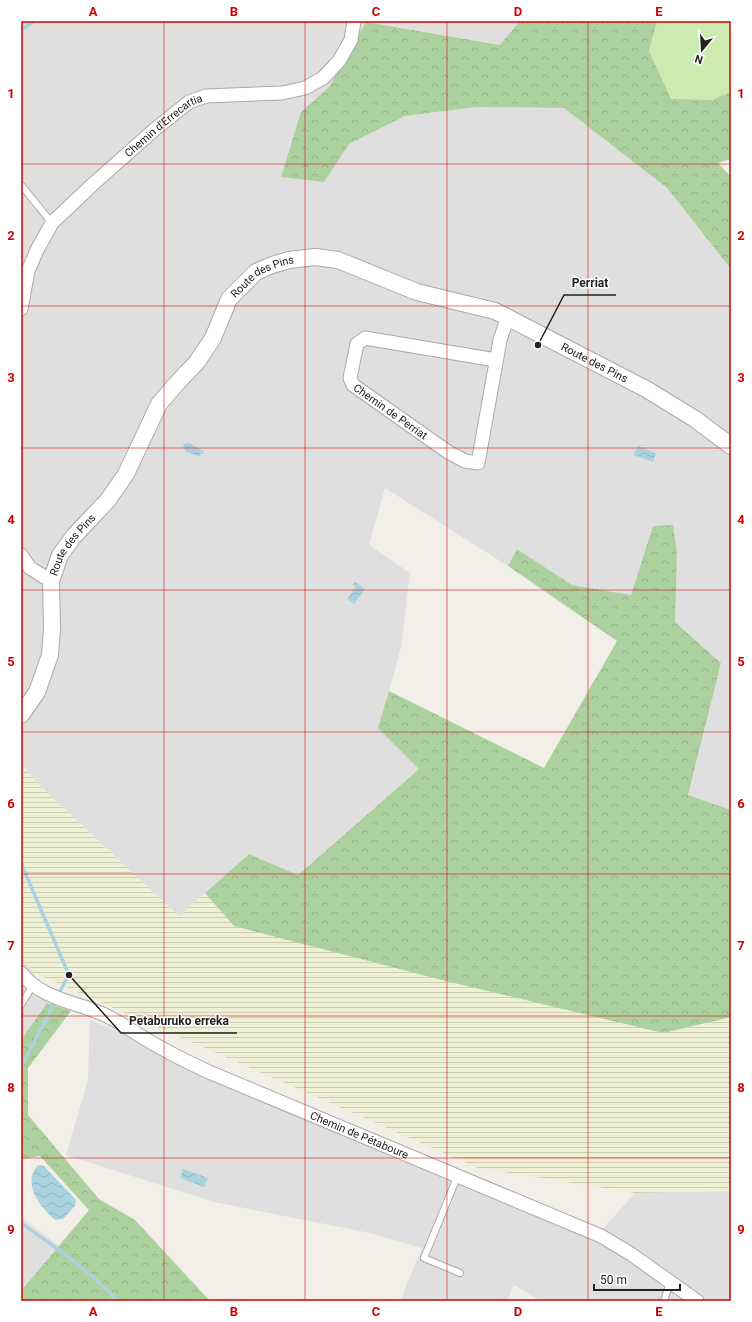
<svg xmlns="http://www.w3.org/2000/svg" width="752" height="1322" font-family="Roboto,sans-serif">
	<defs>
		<pattern id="farmland-rules" width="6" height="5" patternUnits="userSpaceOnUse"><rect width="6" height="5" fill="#eef0d5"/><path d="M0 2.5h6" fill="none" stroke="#ccceb7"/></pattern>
		<pattern id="forest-crowns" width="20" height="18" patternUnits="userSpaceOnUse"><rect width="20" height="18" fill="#add19e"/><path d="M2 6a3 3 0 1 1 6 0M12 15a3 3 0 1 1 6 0" fill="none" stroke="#95b388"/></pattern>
		<pattern id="water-waves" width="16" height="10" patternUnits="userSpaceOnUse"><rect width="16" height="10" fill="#aad3df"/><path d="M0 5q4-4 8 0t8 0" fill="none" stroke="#92b5bf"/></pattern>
	</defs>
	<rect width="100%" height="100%" fill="#f2efe9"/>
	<path fill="#e0dfdf" d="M21 21H520L501 45 366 22 329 87 301 112 324 182 349 143 405 116 476 107 564 108 667 188 731 269V810L688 796 721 663 675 622 677 554 653 526 631 595 572 585 517 549 508 566 385 488 369 545 410 573 401 647 379 728 419 769 298 875 249 854 179 916 38 784 21 762Z
		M21 957 34 973 47 1003 21 1040Z
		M90 1020 467 1182 601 1231 635 1193 731 1191V1301H540L514 1285 507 1301H400L422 1248 365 1232 214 1202 66 1155 88 1080Z
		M21 1217 59 1246 21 1291Z"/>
	<path fill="url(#farmland-rules)" d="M21 762 38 784 179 916 205 893 235 926 663 1033 731 1017V1191L635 1193 478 1168 34 973 21 957Z"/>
	<path fill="#cdebb0" d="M657 21H731V92L712 100H671L649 51Z"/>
	<path fill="url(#forest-crowns)" d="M520 21H657L649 51 671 99 712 100 731 92V159L718 163 731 177V269L667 188 564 108 476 107 405 116 349 144 324 182 281 177 301 112 329 87 366 22 500 45Z
		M673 525 677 554 675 622 721 663 688 795 731 810V1017L663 1033 442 980 234 926 205 893 249 854 298 875 419 769 378 728 389 691 544 768 617 641 508 566 517 549 572 585 631 595 653 526Z
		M47 1003 71 1011 28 1068V1115L99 1199 135 1220 210 1301H21V1291L89 1210 40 1156 21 1159V1040Z"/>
	<path fill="url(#water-waves)" d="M186 443H189L204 451V453L198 456 186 452 183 446Z
		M638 446 656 453 653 462 634 455Z
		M355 582 365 589 354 604 347 599 356 587 353 585Z
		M38 1165 44 1166 76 1200 75 1206 63 1219 55 1220C41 1208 21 1184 38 1165Z
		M183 1169 208 1178 204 1187 180 1178Z"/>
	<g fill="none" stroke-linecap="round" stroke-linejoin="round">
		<path stroke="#aad3df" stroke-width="3.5" d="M21 30 34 21
			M21 762V766
			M21 863 69 975 59 993
			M21 1067 54 1004
			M21 1223C55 1247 90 1271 118 1301"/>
		<g stroke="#a9a9a9" stroke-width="8">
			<path id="service" d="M21 185 52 223
				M21 1005 33 985
				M458 1175 424 1258 460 1273
				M664 1301 670 1281"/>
		</g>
		<g stroke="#a9a9a9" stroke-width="15">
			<g id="minor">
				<path id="s1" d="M21 309 28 271 37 250 52 223 92 185 154 130 189 102 206 96 282 93 305 88 323 78 339 61 351 40 354 21"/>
				<path id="s2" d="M496 360 365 338 357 344 350 378 353 385 448 452 465 461 478 463 500 340 508 316"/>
				<path d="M21 555 30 568 51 581"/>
				<path id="s3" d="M21 973C42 1000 78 1002 107 1016 127 1026 145 1040 165 1050 179 1058 194 1065 209 1072L601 1236 631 1254 697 1301"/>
			</g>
		</g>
		<g stroke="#a9a9a9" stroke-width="18">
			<g id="tertiary">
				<path id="s4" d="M21 715 37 692 50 655 52 628 51 581 60 555 74 536 108 500 126 474 159 404 177 383 197 362 213 338 229 299 256 272 272 265 289 260 315 257 338 260 417 292 495 311 646 389 695 419 731 446"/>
			</g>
		</g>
		<use href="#service" stroke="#fff" stroke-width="6"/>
		<use href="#minor" stroke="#fff" stroke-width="13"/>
		<use href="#tertiary" stroke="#fff" stroke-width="16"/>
	</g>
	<path fill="none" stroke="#d40000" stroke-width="1" stroke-opacity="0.55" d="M164 21V1301M305 21V1301M447 21V1301M588 21V1301M21 164H731M21 306H731M21 448H731M21 590H731M21 732H731M21 874H731M21 1016H731M21 1158H731"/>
	<g text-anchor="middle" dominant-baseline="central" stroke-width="3" stroke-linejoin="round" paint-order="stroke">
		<g font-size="11" fill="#222" stroke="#fff">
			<text stroke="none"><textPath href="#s1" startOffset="241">Chemin d'Errecartia</textPath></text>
			<text stroke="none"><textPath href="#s4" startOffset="520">Route des Pins</textPath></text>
			<text stroke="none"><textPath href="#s4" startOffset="879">Route des Pins</textPath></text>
			<text stroke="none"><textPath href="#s2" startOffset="231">Chemin de Perriat</textPath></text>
			<text stroke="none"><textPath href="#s4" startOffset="184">Route des Pins</textPath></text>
			<text stroke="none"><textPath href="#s3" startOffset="377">Chemin de Pétaboure</textPath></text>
		</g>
	</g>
	<path fill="none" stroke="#222" stroke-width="1.5" d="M538 345L564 295H616M69 975L121 1033H237"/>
	<g fill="#222" stroke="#fff" stroke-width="1.5">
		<circle cx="538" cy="345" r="4"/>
		<circle cx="69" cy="975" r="4"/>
	</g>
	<g font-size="12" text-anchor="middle" font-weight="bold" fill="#222" stroke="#fff" stroke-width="3" stroke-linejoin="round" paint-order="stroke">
		<text x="590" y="287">Perriat</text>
		<text x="179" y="1025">Petaburuko erreka</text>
	</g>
	<rect width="752" height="1322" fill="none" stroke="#ffffff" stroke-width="44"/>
	<g transform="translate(702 50) rotate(198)" stroke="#ffffff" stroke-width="3" paint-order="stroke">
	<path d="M0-3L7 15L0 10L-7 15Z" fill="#222222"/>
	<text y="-6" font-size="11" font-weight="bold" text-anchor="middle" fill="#222222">N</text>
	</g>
	<path d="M594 1284v6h86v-6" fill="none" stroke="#222222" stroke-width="2"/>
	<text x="600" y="1284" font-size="12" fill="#222222" stroke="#ffffff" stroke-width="3" paint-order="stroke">50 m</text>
	<rect x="22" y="22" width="708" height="1278" fill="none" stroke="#d40000" stroke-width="1.5"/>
	<g font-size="13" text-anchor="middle" font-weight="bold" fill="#d40000">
		<text x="93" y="16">A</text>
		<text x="234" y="16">B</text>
		<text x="376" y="16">C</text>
		<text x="518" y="16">D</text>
		<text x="659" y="16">E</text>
		<text x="11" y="98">1</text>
		<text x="741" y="98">1</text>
		<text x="11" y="240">2</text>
		<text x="741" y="240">2</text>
		<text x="11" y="382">3</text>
		<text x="741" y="382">3</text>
		<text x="11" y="524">4</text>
		<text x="741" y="524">4</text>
		<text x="11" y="666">5</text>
		<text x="741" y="666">5</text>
		<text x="11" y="808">6</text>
		<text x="741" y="808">6</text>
		<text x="11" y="950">7</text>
		<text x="741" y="950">7</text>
		<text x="11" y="1092">8</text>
		<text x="741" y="1092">8</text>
		<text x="11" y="1234">9</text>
		<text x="741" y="1234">9</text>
		<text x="93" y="1316">A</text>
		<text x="234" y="1316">B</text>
		<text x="376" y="1316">C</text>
		<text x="518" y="1316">D</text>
		<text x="659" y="1316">E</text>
	</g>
</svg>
